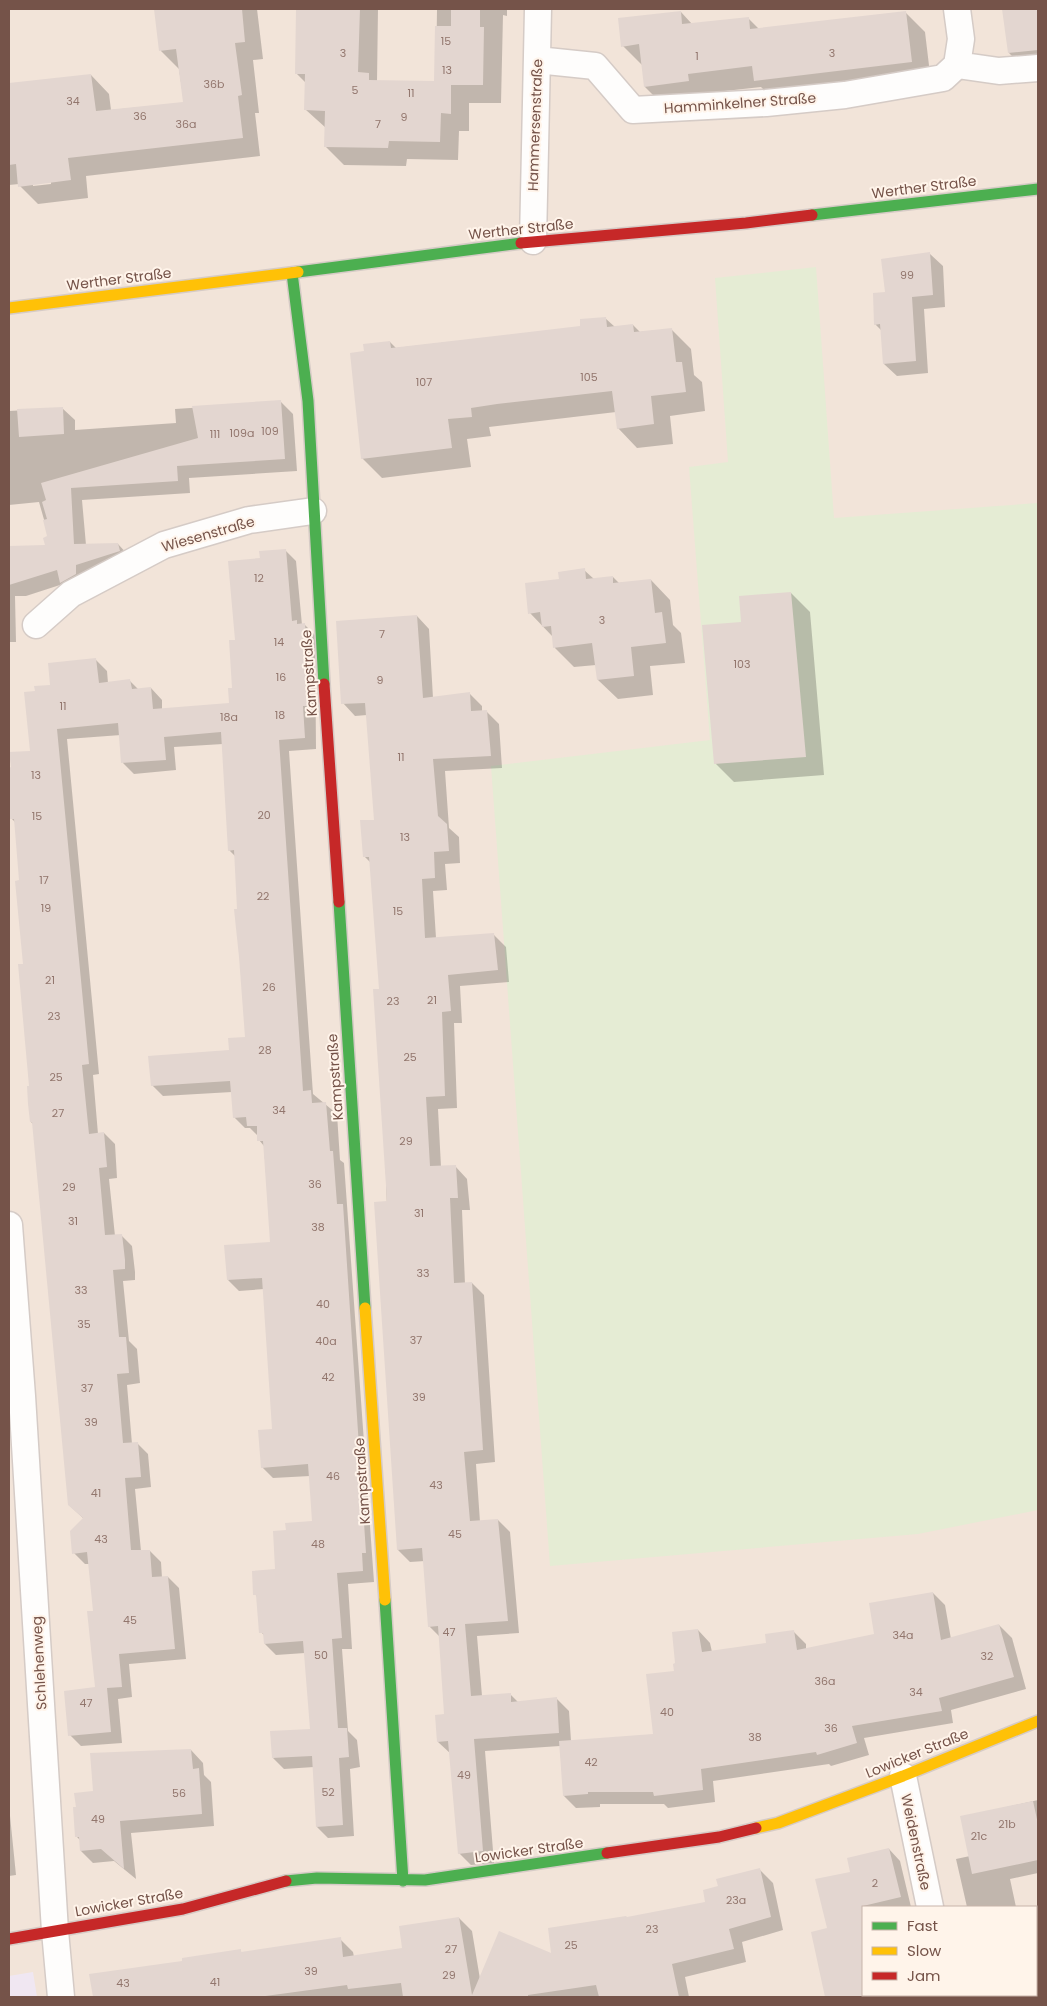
<svg xmlns="http://www.w3.org/2000/svg" width="1047" height="2006" font-family="Poppins,sans-serif">
	<rect width="100%" height="100%" fill="#f6efe9"/>
	<path fill="#f2e4d9" fill-rule="evenodd" d="M9 9H1038V1997H9ZM863 1907H1036V1995H863Z"/>
	<path fill="#f0e7f2" d="M33 1972 37 1997H9V1976Z"/>
	<path fill="#e5ecd4" d="M816 267 834 518 1038 503V1510L918 1534 550 1566 491 766 710 740 689 467 728 462 715 278Z"/>
	<path fill="#0003" fill-rule="evenodd" d="M156 9H257L263 59 253 60 259 113H255L260 156 86 176 88 198 38 204 20 186 19 184 9 185V85L91 75 109 94 111 110 184 103 179 69 161 51ZM51 182V184L33 186V184Z
		M297 9H378L377 82 436 83 437 9H507V16L503 15 501 103H469V131H459L458 160 407 159 406 166 344 165 325 146 326 128 306 110V83L296 73Z
		M1003 9H1038V70L1028 72 1009 53Z
		M681 12 692 24 748 18 759 29 905 12 925 32 931 82 775 101 761 87 707 93 664 106 645 87 643 66 623 46Z
		M930 254 943 266 945 307 924 309 928 373 897 376 884 364 882 331 875 324Z
		M605 318 615 327 633 325 640 332 671 329 691 349 694 375 702 382 705 411 670 416 673 444 637 448 618 428 616 412 489 427 491 436 467 439 471 467 382 478 362 458 365 352 390 342 396 348 582 327Z
		M281 402 293 414 297 471 189 478 190 493 82 500 86 545 118 544 130 557 63 584 26 596H15L16 642H9V547L47 546 49 537 39 502 9 505V411L62 408 75 420V430L176 423 175 409Z
		M285 550 296 561 302 625 304 624 315 635 316 749 289 751 313 1094 337 1114 340 1160 344 1163 374 1582 348 1584 352 1649H342L348 1731 357 1740 360 1767 350 1769 354 1836 328 1838 317 1827 314 1767 284 1769 273 1758 311 1730 305 1653 276 1655 265 1644 264 1635 261 1632 258 1598 255 1594 277 1570 287 1531 313 1522 310 1476 273 1478 262 1467 273 1430 264 1289 239 1291 228 1280 271 1243 264 1146 259 1140 258 1136 250 1128H245L234 1117 232 1092 163 1096 152 1085 230 1051 246 1038 235 856 229 850 223 744 174 747 176 770 134 774 123 763 121 735 67 739 99 1074 93 1075 98 1134 104 1133 115 1144 117 1178 109 1179 115 1236 121 1235 132 1246 135 1272V1280L123 1281 129 1341 137 1349 140 1383 127 1385 132 1444 137 1443 148 1454 151 1487 135 1489 141 1551H150L161 1562 162 1578 168 1577 179 1588 186 1659 129 1664 132 1697 118 1699 122 1743 81 1746 70 1735 96 1688 94 1612 90 1564H85L74 1553 84 1519 69 1505 34 1125 31 1122 20 881 16 823 10 817 9 801V783H12L31 752 36 692 51 686 96 660 107 671 108 683 130 681 139 690 151 688 162 700V710L230 705 233 689 236 641 261 559Z
		M584 570 594 579 613 577 619 583 651 580 670 600 673 625 681 633 685 663 650 666 653 695 618 699 598 680 596 665 574 667 555 648 553 637 530 613 560 580Z
		M791 593 810 612 824 775 734 782 715 763 743 623Z
		M417 616 429 629 433 698 470 694 482 706V712H487L499 724 502 768 445 771 449 828 459 837 460 863 445 864 447 890 433 891 436 938 494 935 506 947 509 982 460 986 462 1023H454L457 1108 438 1109 441 1167 455 1166 467 1179 470 1210H462L465 1284 472 1283 484 1295 495 1462 476 1464 480 1522 498 1520 510 1532 519 1633 477 1636 482 1696 510 1694 519 1703 556 1698 569 1711 571 1741 654 1735 675 1672 698 1630 710 1643 712 1652 767 1644 793 1631 806 1644V1649L876 1635 933 1593 945 1605 951 1639 999 1625 1012 1638 1026 1689 951 1710 953 1723 864 1738 869 1755 831 1766 829 1764 713 1781 715 1802 668 1808 664 1804H600V1807L576 1808 564 1796 560 1746 485 1751 494 1863 471 1865 459 1853 451 1754 438 1742 446 1715 440 1637 429 1626 425 1561 410 1562 398 1550 380 990 371 863 364 856 375 821 367 715 355 716 343 703Z
		M191 1750 203 1763 204 1775 211 1782 214 1826 131 1833 136 1879 114 1861 93 1863 81 1851 80 1840 77 1837Z
		M1038 1800V1873L1010 1879 1016 1907H967L956 1859 970 1856 962 1817Z
		M9 1806 16 1875 9 1876Z
		M889 1849 900 1861 911 1907H863V1995H932V1997H838L828 1929 851 1872Z
		M760 1870 773 1883 783 1930 742 1942 746 1962 685 1977 689 1997H94L91 1975 183 1962 240 1950 242 1953 340 1939 353 1952 354 1957 404 1949 459 1918 472 1931 480 1979 553 1955 627 1918 707 1903 719 1887Z
		M1036 1923H1038V1997H987V1995H1036Z"/>
	<path fill="#e3d6d0" d="M154 9H242L245 42 235 43 242 95 238 96 243 138 68 158 71 180 18 187 16 164 9 165V83L91 74 96 111 183 102 176 49 159 51Z
		M296 9H360L358 72 369 73V80L434 81 435 26H451V9H480V27H484L483 85H451V114L441 113 440 142 389 141 388 148 324 147 325 111 304 110 305 74H295Z
		M1002 9H1038V50L1008 53Z
		M681 11 682 24 749 17 750 29 906 11 912 62 754 81 752 66 688 74 689 81 644 87 639 44 621 47 618 18Z
		M930 252 933 295 912 297 916 361 883 364 880 324 874 325 873 293 885 292 881 259Z
		M606 317 607 327 633 324 634 332 672 328 676 362H682L686 392 651 396 654 424 617 429 612 391 497 404 471 408 472 417 448 419 452 448 361 459 350 353 364 351 363 344 390 341 391 348 580 326V319Z
		M281 400 285 459 177 466 178 481 71 488 74 544 118 543 120 551 76 565V574L60 583 57 570 9 585V546L45 545 43 538 47 536 43 520 47 519 42 502 46 500 41 483 198 438 192 406Z
		M63 407 64 434 19 437 17 409Z
		M286 549 292 621 297 620V624L305 623 310 706H303L305 738 279 740 303 1091 311 1090 312 1103 326 1102 330 1151H333L337 1204H343L366 1553H362L363 1571 337 1573 342 1638 332 1639 338 1728H347L349 1757 339 1758 343 1825 316 1827 312 1756 272 1758 270 1731 310 1729 303 1641 264 1644 263 1633H259L256 1595H253L252 1571 275 1569 273 1531 286 1530 285 1523 312 1521 308 1464 261 1468 258 1430 272 1429 262 1278 227 1280 224 1245 270 1242 263 1141H257V1126H247L246 1117 233 1118 230 1081 151 1086 148 1056 229 1050 228 1038 245 1037 239 957 234 909H237L234 850 228 851 221 732 164 737 166 760 121 763 118 723 57 729 89 1064 82 1065 89 1134 104 1132 107 1167 99 1168 105 1235 122 1234 125 1260V1269L113 1270 119 1337H126L129 1373 117 1374 123 1443 138 1442 141 1477 125 1478 131 1550H150L152 1577 168 1576 175 1649 119 1654 122 1687 107 1688 111 1732 68 1736 64 1691 95 1687 87 1611H93L87 1552 72 1554 70 1531 83 1518 68 1505 32 1122H30L28 1104 27 1086H29L18 964H23L15 881 19 880 14 819H9V768L11 767 9 752 30 751 24 692 35 691 34 686 50 685 48 663 96 658 99 683 130 679 132 689 151 687 153 709 229 703 228 688H232L229 640H235L228 561 260 558 259 551Z
		M585 568 586 579 613 576V583L651 579 655 613 662 612 666 643 631 647 634 676 597 680 592 643 553 648 551 626 542 627 540 612 528 614 525 583 559 579 558 572Z
		M791 592 806 757 714 764 702 625 741 622 739 596Z
		M417 615 423 698 470 692 471 711 487 710 491 756 433 759 438 816 447 824 449 851 434 852 435 878 422 879 425 938 494 933 498 970 448 975 451 1011 442 1012 445 1096 426 1097 430 1166 456 1165 458 1198H450L454 1283 472 1282 483 1450 464 1452 470 1521 498 1519 508 1621 465 1624 471 1696 511 1693V1702L557 1697 559 1733 474 1739 483 1851 458 1854 448 1741 437 1742 435 1715 444 1714 438 1626 428 1627 422 1548 397 1550 374 1202 387 1201 373 989H379L369 857H363L360 820H374L365 703 341 704 336 621Z
		M933 1592 941 1640 999 1624 1014 1677 939 1698 942 1711 852 1726 857 1743 817 1755 816 1752 701 1769 703 1790 654 1796 653 1792H588V1794L563 1796 559 1741 653 1734 646 1674 674 1671 673 1664 675 1663 672 1632 698 1629 702 1652 766 1643 765 1634 794 1630 797 1650 874 1634 869 1603Z
		M191 1749 193 1769 199 1768 202 1814 120 1821 124 1869 101 1849 80 1851 79 1837H75L73 1807H76L74 1793 93 1791 90 1753Z
		M1033 1801 1038 1824V1860L972 1874 960 1816Z
		M889 1848 901 1897 863 1906V1997H825L811 1932 827 1928 815 1879 850 1872 847 1858Z
		M760 1868 771 1917 729 1929 734 1949 672 1964 679 1997H599L596 1985 528 1995V1997H403L401 1983 348 1989 347 1985 258 1997H93L89 1974 182 1961V1958L241 1949V1952L341 1937 343 1957 402 1948 399 1926 459 1917 472 1995 499 1931 551 1953 548 1928 626 1916 627 1917 705 1902 703 1890 718 1886 716 1879Z"/>
	<g fill="none" stroke-linecap="round" stroke-linejoin="round">
		<g stroke="#d5cbc6" stroke-width="29">
			<path id="street" d="M537 60 595 66 633 110 766 103 845 95 943 78 957 65 961 39 957 9
				M957 65 999 71 1038 68
				M533 241 538 9
				M36 625 71 594 164 545 249 520 313 511
				M9 1225 22 1396 55 1931 61 1997
				M903 1776 930 1907
				M950 1995 951 1997"/>
		</g>
		<g stroke="#d6cbc6" stroke-width="14">
			<path id="fast" d="M812 215 1038 189
				M298 272 521 243
				M292 273 308 401 324 684
				M339 902 365 1308
				M385 1600 403 1881
				M286 1881 317 1878 425 1880 607 1853"/>
		</g>
		<g stroke="#d6cbc6" stroke-width="14">
			<path id="slow" d="M9 308 298 272
				M365 1308 385 1600
				M756 1828 778 1823 903 1776 1038 1721"/>
		</g>
		<g stroke="#d6cbc6" stroke-width="14">
			<path id="jam" d="M521 243 746 223 812 215
				M324 684 339 902
				M607 1853 719 1837 756 1828
				M9 1939 183 1909 286 1881"/>
		</g>
		<use href="#street" stroke="#fefdfc" stroke-width="26"/>
		<use href="#fast" stroke="#4caf50" stroke-width="11"/>
		<use href="#slow" stroke="#ffc107" stroke-width="11"/>
		<use href="#jam" stroke="#c62828" stroke-width="11"/>
	</g>
	<g text-anchor="middle" dominant-baseline="central" stroke-width="4" stroke-linejoin="round" paint-order="stroke">
		<g font-size="11" fill="#92766d">
			<text x="446" y="41">15</text>
			<text x="343" y="53">3</text>
			<text x="832" y="53">3</text>
			<text x="697" y="56">1</text>
			<text x="447" y="70">13</text>
			<text x="214" y="84">36b</text>
			<text x="355" y="90">5</text>
			<text x="411" y="93">11</text>
			<text x="73" y="101">34</text>
			<text x="140" y="116">36</text>
			<text x="404" y="117">9</text>
			<text x="186" y="124">36a</text>
			<text x="378" y="124">7</text>
			<text x="907" y="275">99</text>
			<text x="589" y="377">105</text>
			<text x="424" y="382">107</text>
			<text x="270" y="431">109</text>
			<text x="242" y="433">109a</text>
			<text x="215" y="434">111</text>
			<text x="259" y="578">12</text>
			<text x="602" y="620">3</text>
			<text x="382" y="634">7</text>
			<text x="279" y="642">14</text>
			<text x="742" y="664">103</text>
			<text x="281" y="677">16</text>
			<text x="380" y="680">9</text>
			<text x="63" y="706">11</text>
			<text x="280" y="715">18</text>
			<text x="229" y="717">18a</text>
			<text x="401" y="757">11</text>
			<text x="36" y="775">13</text>
			<text x="264" y="815">20</text>
			<text x="37" y="816">15</text>
			<text x="405" y="837">13</text>
			<text x="44" y="880">17</text>
			<text x="263" y="896">22</text>
			<text x="46" y="908">19</text>
			<text x="398" y="911">15</text>
			<text x="50" y="980">21</text>
			<text x="269" y="987">26</text>
			<text x="432" y="1000">21</text>
			<text x="393" y="1001">23</text>
			<text x="54" y="1016">23</text>
			<text x="265" y="1050">28</text>
			<text x="410" y="1057">25</text>
			<text x="56" y="1077">25</text>
			<text x="279" y="1110">34</text>
			<text x="58" y="1113">27</text>
			<text x="406" y="1141">29</text>
			<text x="315" y="1184">36</text>
			<text x="69" y="1187">29</text>
			<text x="419" y="1213">31</text>
			<text x="73" y="1221">31</text>
			<text x="318" y="1227">38</text>
			<text x="423" y="1273">33</text>
			<text x="81" y="1290">33</text>
			<text x="323" y="1304">40</text>
			<text x="84" y="1324">35</text>
			<text x="416" y="1340">37</text>
			<text x="326" y="1341">40a</text>
			<text x="328" y="1377">42</text>
			<text x="87" y="1388">37</text>
			<text x="419" y="1397">39</text>
			<text x="91" y="1422">39</text>
			<text x="333" y="1476">46</text>
			<text x="436" y="1485">43</text>
			<text x="96" y="1493">41</text>
			<text x="455" y="1534">45</text>
			<text x="101" y="1539">43</text>
			<text x="318" y="1544">48</text>
			<text x="130" y="1620">45</text>
			<text x="449" y="1632">47</text>
			<text x="903" y="1635">34a</text>
			<text x="321" y="1655">50</text>
			<text x="987" y="1656">32</text>
			<text x="825" y="1681">36a</text>
			<text x="916" y="1692">34</text>
			<text x="86" y="1703">47</text>
			<text x="667" y="1712">40</text>
			<text x="831" y="1728">36</text>
			<text x="755" y="1737">38</text>
			<text x="591" y="1762">42</text>
			<text x="464" y="1775">49</text>
			<text x="328" y="1792">52</text>
			<text x="179" y="1793">56</text>
			<text x="98" y="1819">49</text>
			<text x="1007" y="1824">21b</text>
			<text x="979" y="1836">21c</text>
			<text x="875" y="1883">2</text>
			<text x="736" y="1900">23a</text>
			<text x="652" y="1929">23</text>
			<text x="571" y="1945">25</text>
			<text x="451" y="1949">27</text>
			<text x="311" y="1971">39</text>
			<text x="449" y="1975">29</text>
			<text x="215" y="1982">41</text>
			<text x="123" y="1983">43</text>
		</g>
		<g font-size="14" fill="#755349" stroke="#fff4ea">
			<text transform="translate(740 103) rotate(-4)">Hamminkelner Straße</text>
			<text transform="translate(535 125) rotate(-88)">Hammersenstraße</text>
			<text transform="translate(924 187) rotate(-7)">Werther Straße</text>
			<text transform="translate(521 229) rotate(-6)">Werther Straße</text>
			<text transform="translate(119 279) rotate(-7)">Werther Straße</text>
			<text transform="translate(208 534) rotate(-16)">Wiesenstraße</text>
			<text transform="translate(309 673) rotate(-94)">Kampstraße</text>
			<text transform="translate(335 1077) rotate(-94)">Kampstraße</text>
			<text transform="translate(362 1481) rotate(-94)">Kampstraße</text>
			<text transform="translate(39 1663) rotate(-93)">Schlehenweg</text>
			<text transform="translate(917 1753) rotate(-22)">Lowicker Straße</text>
			<text transform="translate(916 1842) rotate(78)">Weidenstraße</text>
			<text transform="translate(529 1850) rotate(-8)">Lowicker Straße</text>
			<text transform="translate(129 1902) rotate(-10)">Lowicker Straße</text>
		</g>
	</g>
	<rect width="1047" height="2006" fill="none" stroke="#755349" stroke-width="20"/>
	<rect x="862" y="1906" width="175" height="90" fill="#fff4ea" stroke="#c8b4aa"/>
	<rect x="872" y="1922" width="25" height="8" fill="#4caf50" stroke="#c8b4aa"/>
	<text x="907" y="1931" font-size="15" fill="#755349">Fast</text>
	<rect x="872" y="1947" width="25" height="8" fill="#ffc107" stroke="#c8b4aa"/>
	<text x="907" y="1956" font-size="15" fill="#755349">Slow</text>
	<rect x="872" y="1972" width="25" height="8" fill="#c62828" stroke="#c8b4aa"/>
	<text x="907" y="1981" font-size="15" fill="#755349">Jam</text>
</svg>
